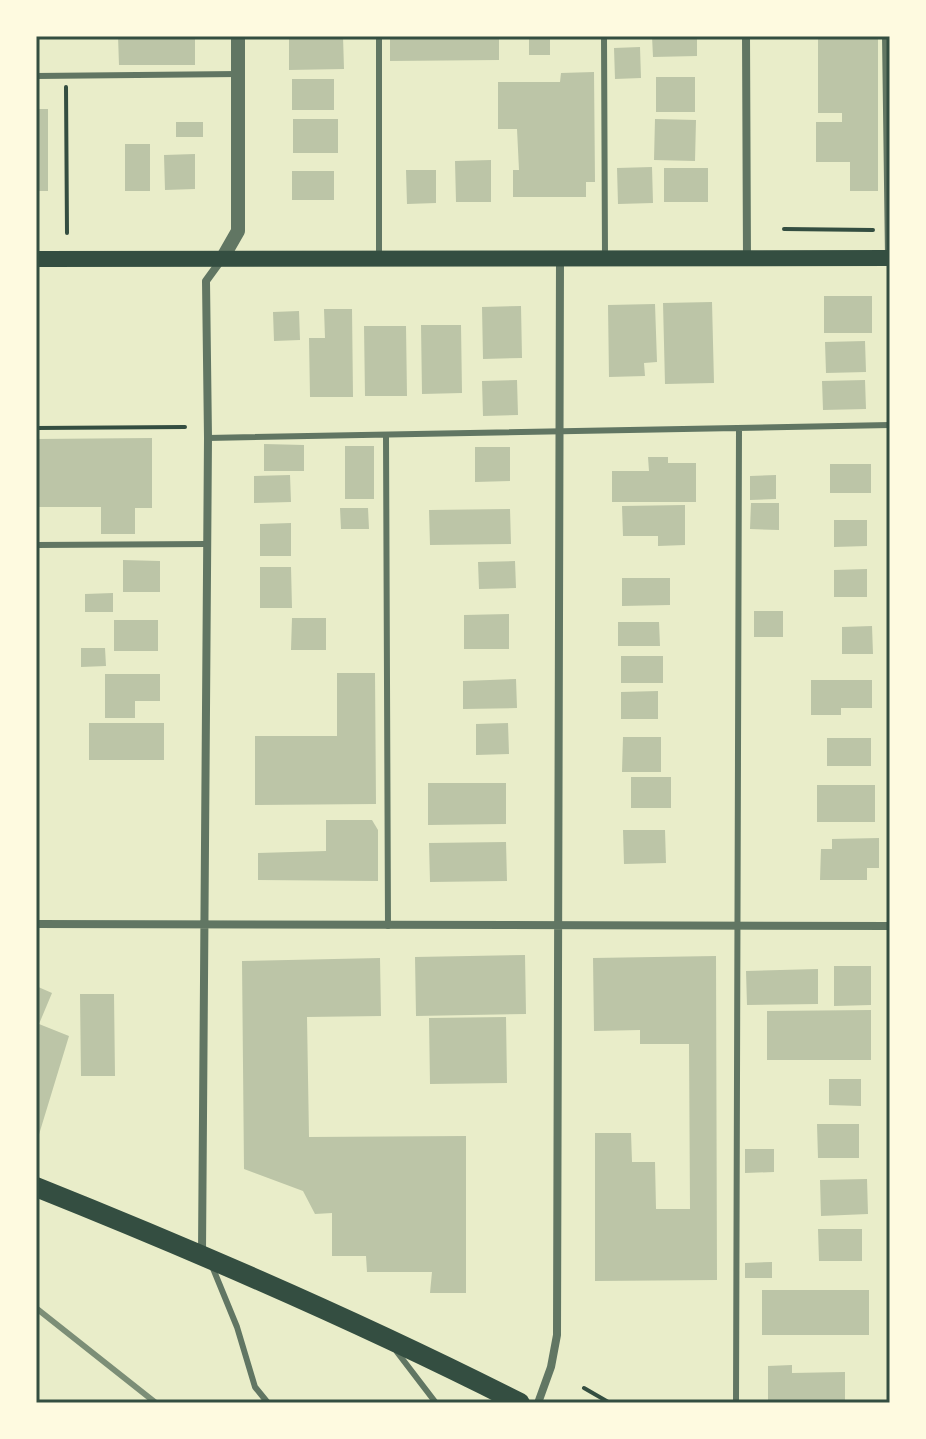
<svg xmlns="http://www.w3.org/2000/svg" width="926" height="1439" font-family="'Source Sans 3',sans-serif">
	<rect width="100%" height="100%" fill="#e9edc9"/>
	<path fill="#bcc5a7" d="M118 36H195V65H119Z
		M289 36H343L344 69 289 70Z
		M390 36H499V60L390 61Z
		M529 36H550V55H529Z
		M652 36H697V56L653 57Z
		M818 36H878V191H850V162H816V122H842V113H818Z
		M640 47 641 78 615 79 614 48Z
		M594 72 595 182H586V197H513V170H519L517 129H498V82H560L561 73Z
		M656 77H695V112H656Z
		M292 79H334V110H292Z
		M36 109H48V191H36Z
		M293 119H338V153H293Z
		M655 119 696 120 695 161 654 160Z
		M176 122H203V137H176Z
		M125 144H150V191H125Z
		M195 154V189L165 190 164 155Z
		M491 160V202H456L455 161Z
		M652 167 653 203 618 204 617 168Z
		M664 168H708V202H664Z
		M406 170H436V203L407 204Z
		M292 171H334V200H292Z
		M824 296H872V333H824Z
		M712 302 714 383 665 384 663 303Z
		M655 304 657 362 644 363 645 376 609 377 608 305Z
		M521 306 522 358 483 359 482 307Z
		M324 309H352L353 397H310L309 338H325Z
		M299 311 300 340 274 341 273 312Z
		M421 325H461L462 393 422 394Z
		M364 326H406L407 396H365Z
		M865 341 866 372 826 373 825 342Z
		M517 380 518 415 483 416 482 381Z
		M865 380 866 409 823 410 822 381Z
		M152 438V508H135V534H101V507H36V439Z
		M264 444 304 445V471H264Z
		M345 446H374V499H345Z
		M475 447H510V481L475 482Z
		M648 457H668V463H696V502H612V471H649Z
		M830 464H871V493H830Z
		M290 475 291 502 254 503V476Z
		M776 475V499L750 500V476Z
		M751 503H779V530L750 529Z
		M685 505V545L658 546V536H623L622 506Z
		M340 508H368L369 529H341Z
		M510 509 511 544 430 545 429 510Z
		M834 520H867V546L834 547Z
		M291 523V556H260V524Z
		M123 560 160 561V592H123Z
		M515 561 516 588 479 589 478 562Z
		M260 567H291L292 608H260Z
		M867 569V597H834V570Z
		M622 578H670V605L622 606Z
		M113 593V612H85V594Z
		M754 611H783V637H754Z
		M509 614V649H464V615Z
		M292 618H326V650H291Z
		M114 620H158V651H114Z
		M618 622H659L660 646H618Z
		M872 626 873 654H842V627Z
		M81 648H105L106 666 81 667Z
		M621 656H663V683H621Z
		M337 673H375L376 804 255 805V736H337Z
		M105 674H160V701H135V718H105Z
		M516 679 517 708 463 709V681Z
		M811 680H872V708H841V715H811Z
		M658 691V719H621V692Z
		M89 723H164V760H89Z
		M508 723 509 754 476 755V724Z
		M623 737H661V772H622Z
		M827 738H871V766H827Z
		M631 777H671V808H631Z
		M428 783H506V824L428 825Z
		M817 785H875V822H817Z
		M326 820H372L378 830V881L258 880V853L326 851Z
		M623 830H665L666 863 624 864Z
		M879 838V868H867V880H820L821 849H832V839Z
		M506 842 507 881 430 882 429 843Z
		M525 955 526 1014 416 1016 415 957Z
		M716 956 717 1280 595 1281V1133H631L632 1162H655L656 1209H690L689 1044H640V1030L594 1031 593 958Z
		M380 958 381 1016 307 1017 309 1137 466 1136V1293H430L432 1272H367L366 1256H332V1213L315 1214 303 1191 244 1169 242 961Z
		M834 966H871V1005L834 1006Z
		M818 969V1004L747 1005 746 971Z
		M36 986 52 993 39 1024 69 1036 37 1141Z
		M80 994H114L115 1076H81Z
		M871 1010V1060H767V1011Z
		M506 1017 507 1083 430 1084 429 1018Z
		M829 1079H861V1106L829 1105Z
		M817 1124H859V1158H818Z
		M745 1149H774V1172L745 1173Z
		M867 1179 868 1214 821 1216 820 1180Z
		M818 1229H862V1261H819Z
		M772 1262V1278H745V1263Z
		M762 1290H869V1335H762Z
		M792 1365V1373L845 1372V1403H768V1366Z"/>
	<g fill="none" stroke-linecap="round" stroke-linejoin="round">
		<path stroke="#344e41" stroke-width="4" d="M66 87 67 233
			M784 229 873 230
			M36 428 185 427
			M584 1388 610 1403"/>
		<path stroke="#617663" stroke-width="6" d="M604 36 605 256
			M885 36 888 256
			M36 76 238 74
			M379 256V36
			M386 435 388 926
			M208 438 890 425
			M36 545 207 544
			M212 1266 237 1327 255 1387 268 1403
			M397 1352 436 1403
			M736 1403 739 428"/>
		<path stroke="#617663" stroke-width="8" d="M746 36 747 257
			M36 924 890 926
			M202 1252 208 438 206 281 222 259
			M538 1403 551 1367 557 1335 560 259"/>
		<path stroke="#617663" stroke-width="14" d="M222 259 238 231V36"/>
		<path stroke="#344e41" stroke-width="16" d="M36 259 890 258"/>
		<path stroke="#344e41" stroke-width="20" d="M36 1187C201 1253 362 1323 520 1403"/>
		<path stroke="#7c8e77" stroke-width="6" d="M36 1308 156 1403"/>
	</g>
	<rect width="926" height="1439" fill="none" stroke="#fefae0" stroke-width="76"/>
	<rect x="38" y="38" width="850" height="1363" fill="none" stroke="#344e41" stroke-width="3"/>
</svg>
